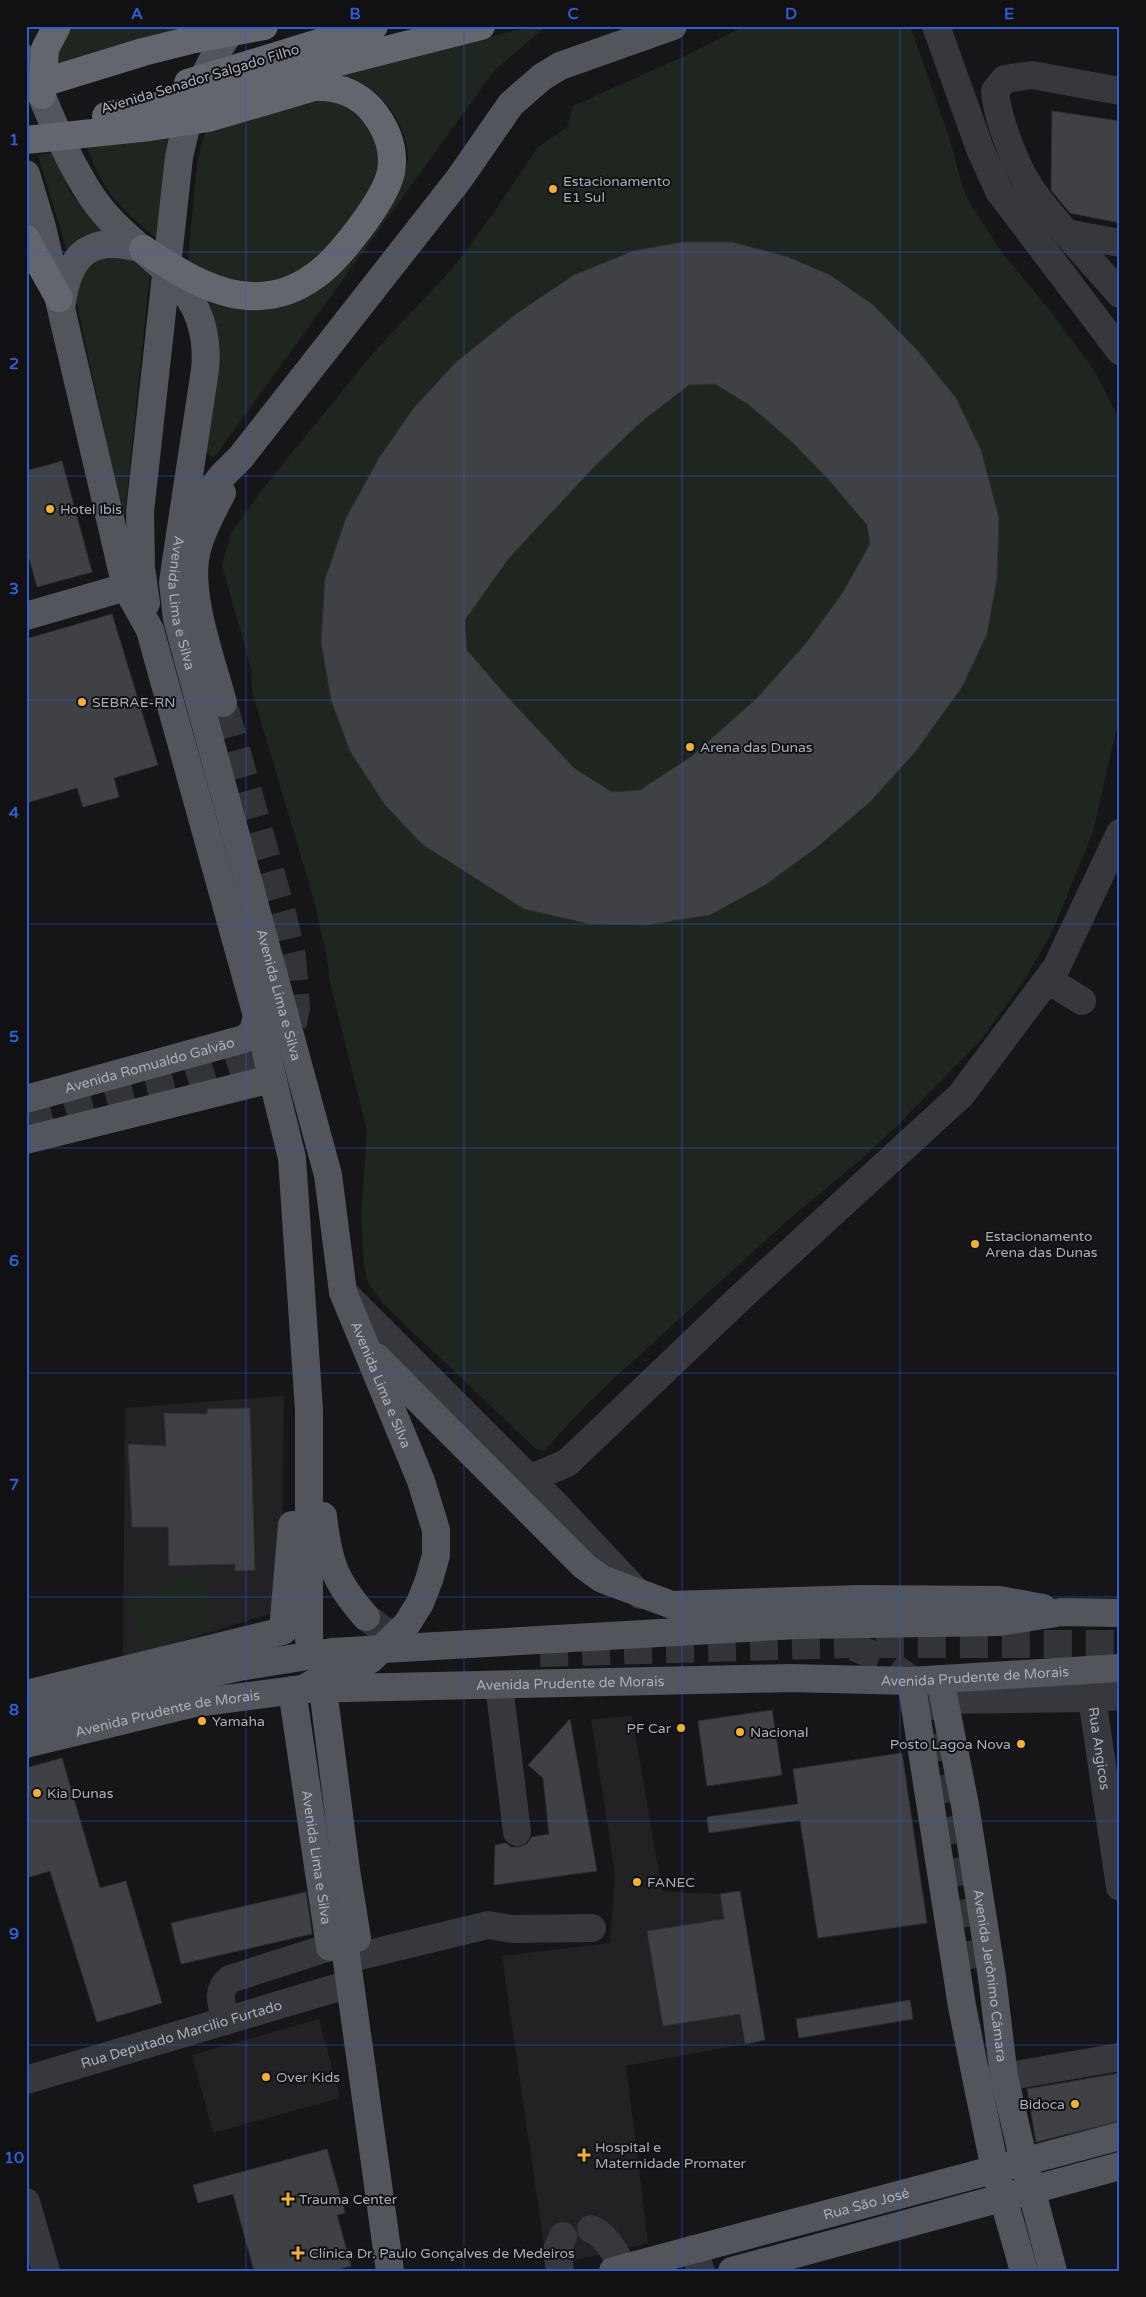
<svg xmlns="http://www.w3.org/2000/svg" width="1146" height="2297" font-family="'Varela Round',sans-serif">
	<rect width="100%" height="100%" fill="#161618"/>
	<path fill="#222225" d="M284 1396 282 1610 123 1659 125 1408Z
		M632 1716 662 1891 720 1894 745 2044 626 2066 648 2243 547 2267 502 1956 610 1943 615 1873 591 1719Z
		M319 2019 340 2098 213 2133 192 2055Z"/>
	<path fill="#1e261f" d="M68 26H187L58 64 56 41Z
		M534 26H546L494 71 216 455 212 457 203 449 199 294C216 299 234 307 251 308 328 315 367 232 402 178 404 172 407 166 408 159 410 129 379 84 348 78 338 76 324 79 313 80Z
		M745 26H910L949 137 962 185 969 202 1001 251 1048 308 1094 370 1120 420V714L1093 832 1052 932 1024 981 980 1041 896 1127 859 1161 788 1220 621 1372 585 1406 544 1451 536 1449 384 1305 368 1283 364 1266 361 1214 367 1130 329 978C329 953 319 932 316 907L252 691 251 668 222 566 231 533 261 491 374 352 452 269 492 215 537 148 567 127 573 106 691 53Z
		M293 97H335L356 112 368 125 377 141 380 161 376 186 318 261 282 281 253 285 228 281 192 267 188 260 197 163 207 124Z
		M171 128 156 238C121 209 102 191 87 147Z
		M52 153 71 193 107 236 69 258 38 155Z
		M127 251 150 272 124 523 73 286 92 257Z
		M198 1572 219 1621 147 1652 126 1603Z"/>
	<path fill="#404145" stroke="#303034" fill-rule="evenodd" d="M1052 111 1120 121V223L1070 213 1051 190Z
		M682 242H732L788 257 830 275 872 304 918 351 956 398 981 450 999 518 997 578 987 634 962 687 916 751 870 802 816 848 765 885 710 915 647 925 590 924 524 909 423 845 385 805 350 751 331 700 321 642 325 579 346 518 379 458 413 409 455 363 516 314 574 275 633 251ZM715 384 749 405 790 440 828 479 867 525 870 544 843 592 807 642 758 697 692 756 640 790 612 792 574 768 503 692 467 650 465 620 509 558 596 465 641 422 689 385Z
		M62 461 92 572 37 587 26 547V471Z
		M112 614 158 765 114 778 119 797 83 807 77 788 26 803V639Z
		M250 1408 255 1570 235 1571V1564L169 1566 168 1527H132L128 1444 166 1446 164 1413 207 1414V1409Z
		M772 1710 782 1775 707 1786 698 1721Z
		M570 1719 597 1871 494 1885 495 1845 506 1843 511 1847H519L527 1844 532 1837 549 1834 543 1778 528 1765Z
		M902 1753 927 1923 818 1938 800 1820 709 1833 707 1817 798 1804 793 1769Z
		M62 1758 100 1888 126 1881 162 2003 97 2022 50 1871 26 1878V1768Z
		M740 1891 765 2040 745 2044 740 2014 663 2026 647 1931 724 1919 720 1894Z
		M306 1892 312 1934 181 1964 171 1923Z
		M910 2000 913 2019 799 2038 796 2019Z
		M1120 2073V2121L1036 2142 1027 2089Z
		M327 2149 345 2213 337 2215 351 2266 332 2271H254L233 2194 198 2203 193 2185Z"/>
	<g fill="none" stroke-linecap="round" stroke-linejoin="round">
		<path stroke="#333438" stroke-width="28" stroke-dasharray="28 14" stroke-linecap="butt" d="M26 1125 184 1084 249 1063 275 1050 281 1044 293 1022 296 1008 292 956 282 913 223 703
			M366 1617 396 1639 415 1648
			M854 1647 880 1658 915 1682 930 1718 974 1970
			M540 1653 848 1644H1120"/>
		<g stroke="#37383d" stroke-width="28">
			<path d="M936 26 980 149 999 191 1120 351"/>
			<path d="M1120 91 1032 75 1005 79 995 91C997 117 1013 158 1026 181 1036 199 1052 216 1066 233L1120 243"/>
			<path d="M1066 233 1120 294"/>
			<path d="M1048 980 1082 1001"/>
			<path d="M343 1292 554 1503 640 1595"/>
			<path d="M529 1479 567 1463 742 1296 961 1095 1056 968 1120 833"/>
			<path id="s1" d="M1091 1669 1092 1698 1120 1887"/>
			<path d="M499 1685 517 1832"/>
			<path d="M944 1700 1092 1698 1120 1696"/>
			<path d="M360 1956 488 1925 512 1929 592 1928"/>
			<path d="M226 2021C222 2005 215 1991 230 1979L330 1947"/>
			<path id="s2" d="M26 2080 336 1988"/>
			<path d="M981 2081 1120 2057"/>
			<path d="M26 2202 46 2271"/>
			<path d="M591 2229C607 2235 615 2254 624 2268"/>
			<path d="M693 2249 701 2271"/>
			<path d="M560 2271 557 2250 563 2236"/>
		</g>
		<g stroke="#53555c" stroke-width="28">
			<path id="s3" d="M26 59C47 106 63 154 92 197 136 262 214 277 205 370L176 561 173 583 177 619 328 1175 343 1292 421 1481 436 1530V1555L429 1580 420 1603 407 1624 371 1659 357 1667 328 1675 303 1689"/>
			<path d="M26 174 42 227 126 587 150 630 257 1016 292 1158 309 1410V1639"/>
			<path d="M62 303C69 252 92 234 143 249"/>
			<path d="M222 493C213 510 203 528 198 546 184 588 212 661 223 703"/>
			<path d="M182 527 221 477 241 457 459 179 511 104 542 77 560 66 673 26"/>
			<path d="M146 603 141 568 140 512 179 157C190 106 203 69 234 26"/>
			<path d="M26 616 126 587"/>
			<path id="s4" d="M26 1099 244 1039 253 1032 257 1016"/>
			<path d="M26 1140 271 1079"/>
			<path d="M376 1357 584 1566 602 1579 672 1605 860 1599 999 1600 1043 1608"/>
			<path d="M323 1516C328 1562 335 1582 366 1617"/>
			<path id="s5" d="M940 1679 965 1805 992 1977 1004 2077 1024 2162 1053 2271"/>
			<path d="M911 1681 962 2006 977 2082 995 2169 1024 2271"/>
			<path d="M323 1689 346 1870 357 1938"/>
			<path id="s6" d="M292 1690 330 1947"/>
			<path d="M26 1694 283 1631 292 1525"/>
			<path d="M26 1721 140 1689 239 1667 332 1652 797 1625 999 1622 1062 1612 1120 1613"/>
			<path id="s7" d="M26 1744 195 1703 303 1689 790 1678 911 1681 1120 1668"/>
			<path d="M341 1919 390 2271"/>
			<path id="s8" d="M613 2271 1120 2136"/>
			<path d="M732 2271 1120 2166"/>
		</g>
		<path stroke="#63666e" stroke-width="28" d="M188 83 374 26
			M26 88 143 52 195 39 264 26
			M42 95 45 49 57 26
			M106 116 151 107 186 103 244 86 481 26
			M26 140 150 127 208 118 314 87C336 86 356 92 371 109 386 127 395 149 391 172 385 200 337 262 313 277 298 288 279 295 260 296 218 299 177 271 143 249
			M26 239 59 298"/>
	</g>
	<path fill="none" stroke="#325cd3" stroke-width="1" stroke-opacity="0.55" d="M246 26V2271M464 26V2271M682 26V2271M900 26V2271M26 252H1120M26 476H1120M26 700H1120M26 924H1120M26 1148H1120M26 1373H1120M26 1597H1120M26 1821H1120M26 2045H1120"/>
	<g fill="#f2b134" stroke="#111113" stroke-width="2">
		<circle cx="553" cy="189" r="5"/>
		<circle cx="50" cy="509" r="5"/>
		<circle cx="82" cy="702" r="5"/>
		<circle cx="690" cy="747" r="5"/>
		<circle cx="975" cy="1244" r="5"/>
		<circle cx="202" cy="1721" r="5"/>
		<circle cx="681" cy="1728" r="5"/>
		<circle cx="740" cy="1732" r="5"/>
		<circle cx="1021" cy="1744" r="5"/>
		<circle cx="37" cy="1793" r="5"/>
		<circle cx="637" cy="1882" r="5"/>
		<circle cx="266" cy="2077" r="5"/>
		<circle cx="1075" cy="2104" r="5"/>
		<path d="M581.5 2147.5h5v5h5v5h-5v5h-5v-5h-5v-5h5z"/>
		<path d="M285.5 2191.5h5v5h5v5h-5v5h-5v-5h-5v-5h5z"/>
		<path d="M295.5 2245.5h5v5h5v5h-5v5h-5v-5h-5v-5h5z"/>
	</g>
	<g text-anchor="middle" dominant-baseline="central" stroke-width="4" stroke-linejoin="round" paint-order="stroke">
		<g font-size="14" fill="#a8adb8" stroke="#111113">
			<text transform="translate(200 79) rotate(-17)">Avenida Senador Salgado Filho</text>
			<text stroke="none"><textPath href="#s3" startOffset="605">Avenida Lima e Silva</textPath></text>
			<text stroke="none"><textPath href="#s3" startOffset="1010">Avenida Lima e Silva</textPath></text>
			<text stroke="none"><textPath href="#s4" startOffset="128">Avenida Romualdo Galvão</textPath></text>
			<text stroke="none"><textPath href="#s3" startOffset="1415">Avenida Lima e Silva</textPath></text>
			<text stroke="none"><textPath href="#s7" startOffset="955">Avenida Prudente de Morais</textPath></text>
			<text stroke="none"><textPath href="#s7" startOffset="550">Avenida Prudente de Morais</textPath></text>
			<text stroke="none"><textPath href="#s7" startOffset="145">Avenida Prudente de Morais</textPath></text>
			<text stroke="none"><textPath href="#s1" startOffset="80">Rua Angicos</textPath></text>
			<text stroke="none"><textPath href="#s6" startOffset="169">Avenida Lima e Silva</textPath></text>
			<text stroke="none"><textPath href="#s5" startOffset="301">Avenida Jerônimo Câmara</textPath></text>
			<text stroke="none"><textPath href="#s2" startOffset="162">Rua Deputado Marcilio Furtado</textPath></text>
			<text stroke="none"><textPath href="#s8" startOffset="262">Rua São José</textPath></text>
		</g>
		<g font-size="14" fill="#a8adb8" stroke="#111113" text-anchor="start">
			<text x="563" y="181">Estacionamento<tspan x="563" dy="16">E1 Sul</tspan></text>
			<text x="60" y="509">Hotel Ibis</text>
			<text x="92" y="702">SEBRAE-RN</text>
			<text x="700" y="747">Arena das Dunas</text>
			<text x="985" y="1236">Estacionamento<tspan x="985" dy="16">Arena das Dunas</tspan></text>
			<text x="212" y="1721">Yamaha</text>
			<text x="671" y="1728" text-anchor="end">PF Car</text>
			<text x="750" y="1732">Nacional</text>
			<text x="1011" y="1744" text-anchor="end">Posto Lagoa Nova</text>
			<text x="47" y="1793">Kia Dunas</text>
			<text x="647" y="1882">FANEC</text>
			<text x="276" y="2077">Over Kids</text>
			<text x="1065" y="2104" text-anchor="end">Bidoca</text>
			<text x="595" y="2147">Hospital e<tspan x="595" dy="16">Maternidade Promater</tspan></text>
			<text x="299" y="2199">Trauma Center</text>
			<text x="309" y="2253">Clínica Dr. Paulo Gonçalves de Medeiros</text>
		</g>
	</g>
	<rect width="1146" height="2297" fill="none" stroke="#111113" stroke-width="55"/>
	<rect x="28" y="28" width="1090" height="2242" fill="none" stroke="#325cd3" stroke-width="2"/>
	<g font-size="16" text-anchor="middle" font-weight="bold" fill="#325cd3">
		<text x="137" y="19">A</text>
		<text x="355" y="19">B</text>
		<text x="573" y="19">C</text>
		<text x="791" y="19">D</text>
		<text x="1009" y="19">E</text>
		<text x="14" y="145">1</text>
		<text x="14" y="369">2</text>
		<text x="14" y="594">3</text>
		<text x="14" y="818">4</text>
		<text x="14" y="1042">5</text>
		<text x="14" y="1266">6</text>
		<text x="14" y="1490">7</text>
		<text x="14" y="1715">8</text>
		<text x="14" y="1939">9</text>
		<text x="14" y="2163">10</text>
	</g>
</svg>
